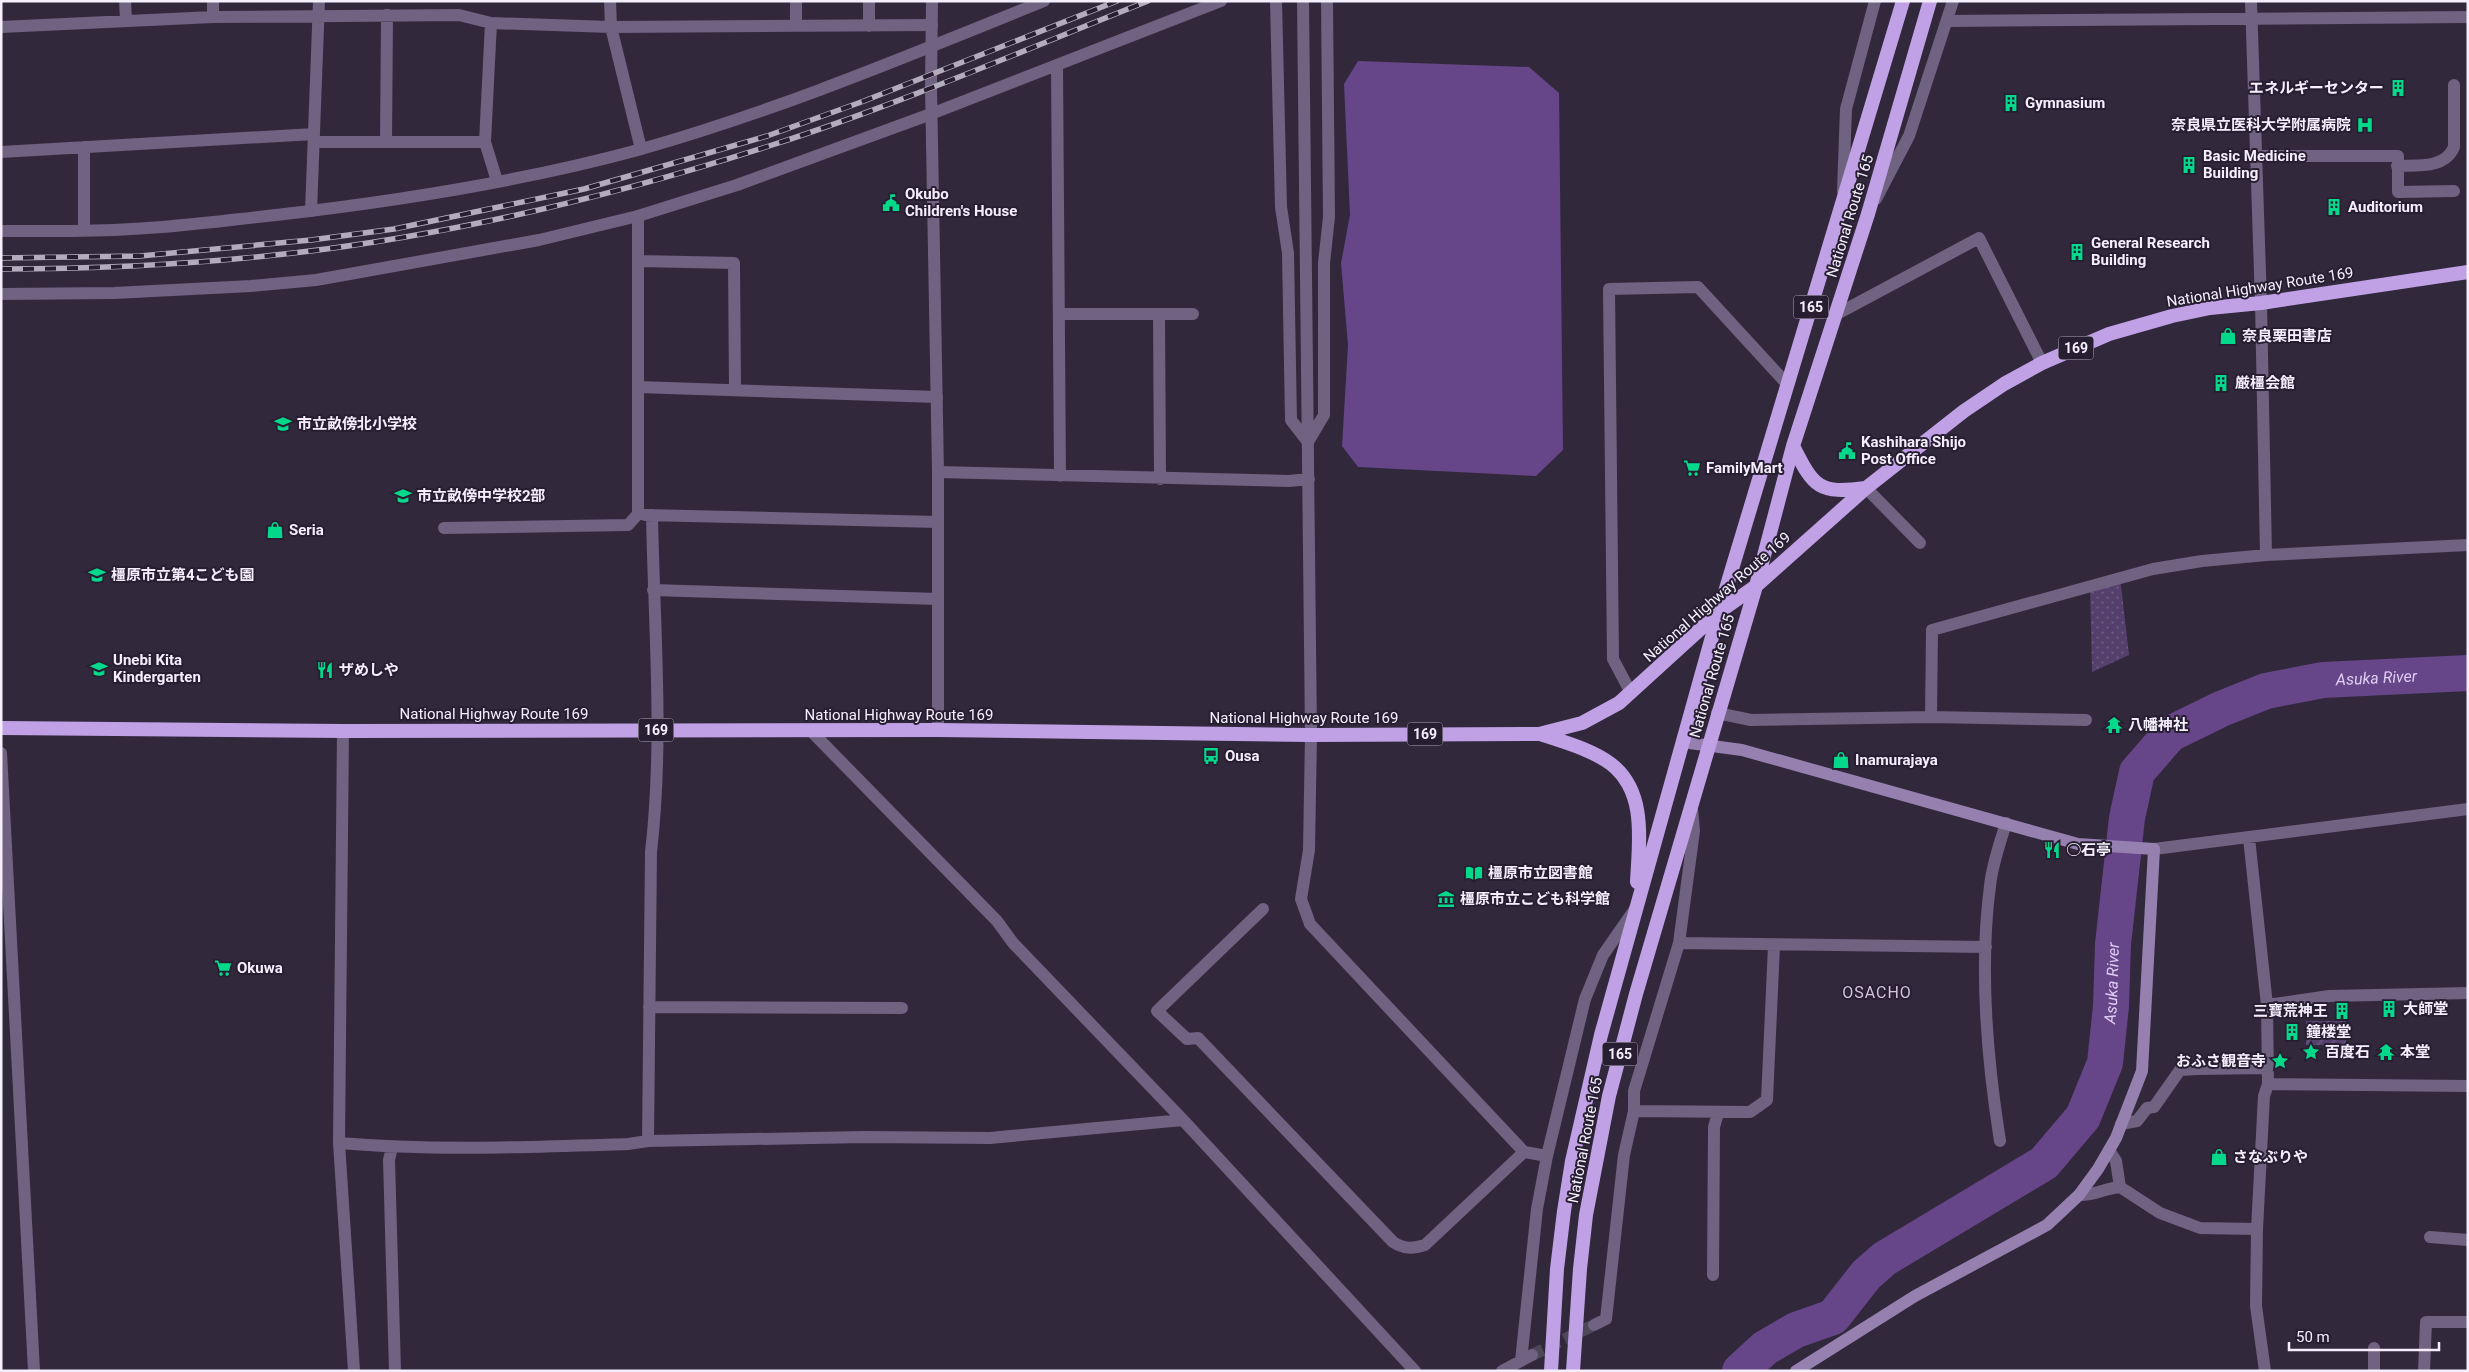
<svg xmlns="http://www.w3.org/2000/svg" width="2469" height="1372" font-family="Roboto,'Noto Sans JP',sans-serif">
	<defs>
		<pattern id="park-dots" width="8" height="8" patternUnits="userSpaceOnUse" patternTransform="scale(1.25)"><rect width="8" height="8" fill="#55406d"/><path d="M2 2h.1M6 6h.1" fill="none" stroke="#6e5c83" stroke-width="1.8" stroke-linecap="round"/></pattern>
		<pattern id="garden-furrows" width="10" height="10" patternUnits="userSpaceOnUse" patternTransform="scale(1.25)"><rect width="10" height="10" fill="#55406d"/><path d="M-1 1l2-2M0 10L10 0M9 11l2-2" fill="none" stroke="#6e5c83"/></pattern>
	</defs>
	<rect width="100%" height="100%" fill="#31283c"/>
	<path fill="url(#park-dots)" d="M2120 577 2129 655 2092 672 2090 585Z"/>
	<path fill="url(#garden-furrows)" d="M2306 1021H2346V1045H2306Z"/>
	<path fill="#664588" d="M1358 61 1529 67 1559 93 1563 450 1536 476 1358 467 1342 446 1348 345 1341 263 1350 215 1344 84Z"/>
	<g fill="none" stroke-linecap="round" stroke-linejoin="round">
		<path stroke="#664588" stroke-width="36" id="s1" d="M1740 1371 1765 1348 1796 1330 1833 1317 1866 1275 1884 1259 2044 1163 2083 1117 2105 1063 2111 1006 2113 944 2127 818 2137 772 2170 734 2221 709 2266 691 2323 680 2468 673"/>
		<path stroke="#4e4659" stroke-width="12" stroke-dasharray="12 6" stroke-linecap="butt" d="M1532 1355 1594 1325"/>
		<path stroke="#706281" stroke-width="12" d="M2251 1 2261 303
			M1947 21 2468 17
			M2256 156H2398V192L2454 191
			M2397 166C2417 165 2445 169 2454 147V85
			M1263 909 1157 1011 1187 1039 1198 1038 1393 1242C1404 1249 1412 1249 1425 1245L1524 1152
			M2121 1124 2137 1121 2147 1108 2154 1107 2180 1070 2197 1069
			M2109 1150 2116 1161 2120 1187 2160 1213 2200 1228 2257 1229
			M2079 1195C2093 1196 2106 1188 2120 1187"/>
		<path stroke="#706281" stroke-width="12" d="M125 1 126 20
			M610 1 611 27 641 149
			M796 1V26
			M869 1V26
			M1276 1 1281 207 1288 253 1291 420 1308 442 1324 415V263L1329 217 1327 1
			M1303 1 1311 735 1309 850 1301 899 1310 924 1524 1152 1547 1156
			M213 17V1
			M491 23 485 142 497 181
			M1 27 213 17 459 15 491 23 611 27 932 25
			M1057 66 1060 476
			M931 114 1221 1
			M314 142H485
			M386 142 387 15
			M84 147V230
			M1 152 314 134
			M1843 191 1846 109 1875 1
			M1876 199 1909 136 1953 1
			M311 211 319 1
			M639 261 734 263 735 389
			M2261 303 2266 555
			M1060 314H1193
			M1159 314 1160 479
			M1837 314 1979 238 2042 363
			M638 387 937 397
			M938 472 1289 481 1309 479
			M1866 488 1920 543
			M645 515 938 522
			M444 528 628 525 638 514V216
			M653 590 938 599
			M1631 693 1613 659 1609 289 1698 287 1787 384
			M1717 713 1751 720 1931 717 1932 630 2153 569 2202 561 2266 555 2468 545
			M1931 717 2086 720
			M343 731 339 1143 354 1371
			M811 731 997 921 1013 943 1183 1120 1415 1371
			M2249 838 2267 1005 2268 1084 2264 1096 2257 1229 2256 1306 2265 1371
			M2154 849 2468 809
			M1679 943 1986 947
			M2267 1005 2329 996 2468 993
			M649 1007 902 1008
			M2197 1069 2267 1068
			M2268 1084 2468 1086
			M1634 1111 1750 1112 1767 1100 1774 946
			M648 1141 651 852C664 740 654 627 652 515
			M2000 1141C1987 1059 1979 969 1990 886 1992 865 2000 843 2006 823
			M339 1143C435 1151 532 1147 628 1144L648 1141 864 1137 990 1138 1183 1120
			M392 1147 389 1160 395 1371
			M2430 1237 2468 1240
			M1713 1275 1714 1127 1718 1113
			M1594 1325 1606 1319 1624 1155 1634 1111V1091L1679 943 1694 831 1692 808
			M2374 1348V1371
			M1521 1361 1537 1209 1547 1156 1585 999 1603 955 1635 909
			M1502 1371 1532 1355
			M2424 1371 2426 1322H2468"/>
		<path stroke="#706281" stroke-width="12" d="M932 1 931 87 938 472V730
			M1 231C44 231 88 232 131 229 180 227 228 220 276 215 398 201 520 182 638 150 777 111 910 55 1044 1
			M1 294 114 293 251 286 316 280 539 240 638 216 737 185 931 114
			M1 753 34 1371"/>
		<path stroke="#9680b0" stroke-width="12" d="M1682 742 1742 750 2078 844 2154 849 2142 1071 2116 1138 2098 1169 2079 1195 2047 1225 1915 1296 1796 1371"/>
		<path stroke="#c0a1e6" stroke-width="14" d="M1793 446C1814 488 1819 494 1866 488
			M1 728 343 731 938 730 1311 735 1539 734 1582 723 1619 703 1719 612 1756 586 1866 488 1964 411 2004 384 2042 363 2109 334 2172 316 2210 308 2261 303 2468 272
			M1540 734C1563 742 1591 749 1611 764 1647 792 1639 841 1637 882
			M1551 1371 1557 1269 1564 1211 1572 1161 1601 1035 1719 612 1903 1
			M1573 1371 1580 1269 1586 1215 1609 1096 1636 994 1756 586 1793 446 1868 214 1930 1"/>
		<g stroke="#b3acbc" stroke-width="5.5">
			<path id="rail" d="M1 258 140 256 311 240 394 229 584 189 767 136 864 101 1117 1
				M1 269C136 269 272 260 405 237 528 216 650 184 769 146 897 105 1022 51 1148 1"/>
		</g>
		<use href="#rail" stroke="#271e32" stroke-width="4" stroke-dasharray="11" stroke-linecap="butt"/>
	</g>
	<defs>
		<g id="building-bare" transform="scale(1.35)"><path d="M-4-6H4V6H1V3H-1V6H-4ZM-2.5-4.3h1.7v1.8h-1.7ZM.8-4.3h1.7v1.8H.8ZM-2.5-1h1.7V.8h-1.7ZM.8-1h1.7V.8H.8Z" fill="#04d98b" stroke="#271e32" stroke-width="2.5" paint-order="stroke"/></g>
		<g id="hospital-bare" transform="scale(1.35)"><path d="M-5-5h3v3.5h4V-5h3V5h-3V1.5h-4V5h-3Z" fill="#04d98b" stroke="#271e32" stroke-width="2.5" paint-order="stroke"/></g>
		<g id="civic-bare" transform="scale(1.35)"><path d="M-.6-6.5H3V-4.5H.6V-3L4-1V1h2V6H-6V1h2V-1L-.6-3ZM-1.2 2.5V6h2.4V2.5Z" fill="#04d98b" stroke="#271e32" stroke-width="2.5" paint-order="stroke"/></g>
		<g id="shop-bare" transform="scale(1.35)"><path d="M-5-2.5h2.3a2.7 3.5 0 0 1 5.4 0H5L5.5 6h-11ZM-1.5-2.5h3a1.5 2.3 0 0 0-3 0Z" fill="#04d98b" stroke="#271e32" stroke-width="2.5" paint-order="stroke"/></g>
		<g id="school-bare" transform="scale(1.35)"><path d="M0-5L7-2L0 1L-7-2ZM-4 1L0 2.5L4 1V4Q0 6-4 4Z" fill="#04d98b" stroke="#271e32" stroke-width="2.5" paint-order="stroke"/></g>
		<g id="supermarket-bare" transform="scale(1.35)"><path d="M-6-5.5h2.5l.6 2H6L4.5 2H-2.5L-4.4-4H-6ZM-1.5 3.2a1.3 1.3 0 1 0 .1 0ZM3 3.2a1.3 1.3 0 1 0 .1 0Z" fill="#04d98b" stroke="#271e32" stroke-width="2.5" paint-order="stroke"/></g>
		<g id="restaurant-bare" transform="scale(1.35)"><path d="M-5-6h1v4h1v-4h1v4h1v-4h1v5L-1.5 .5V6h-2V.5L-5-1ZM5-6V6H3V1.5H1.5Q1.5-4 5-6Z" fill="#04d98b" stroke="#271e32" stroke-width="2.5" paint-order="stroke"/></g>
		<g id="temple-bare" transform="scale(1.35)"><path d="M0-6L5-2H3V0L6.5 2.5H4V6H1.5V3h-3V6H-4V2.5H-6.5L-3 0V-2H-5Z" fill="#04d98b" stroke="#271e32" stroke-width="2.5" paint-order="stroke"/></g>
		<g id="bus-bare" transform="scale(1.35)"><path d="M-5-6H5V4H4V6H2V4H-2V6H-4V4H-5ZM-3.5-4V0h7V-4ZM-3.5 1.2v1.5H-2V1.2ZM2 1.2v1.5H3.5V1.2Z" fill="#04d98b" stroke="#271e32" stroke-width="2.5" paint-order="stroke"/></g>
		<g id="library-bare" transform="scale(1.35)"><path d="M-6-4Q-3-5.5-.7-3.5V5Q-3 3-6 4ZM6-4Q3-5.5 .7-3.5V5Q3 3 6 4Z" fill="#04d98b" stroke="#271e32" stroke-width="2.5" paint-order="stroke"/></g>
		<g id="museum-bare" transform="scale(1.35)"><path d="M0-6L6-3V-2H-6V-3ZM-5-1h2V3h-2ZM-1-1h2V3h-2ZM3-1h2V3H3ZM-6 4H6V6H-6Z" fill="#04d98b" stroke="#271e32" stroke-width="2.5" paint-order="stroke"/></g>
		<g id="sight-bare" transform="scale(1.35)"><path d="M0-6L1.8-2.2L6-1.7L2.9 1.2L3.7 5.4L0 3.3L-3.7 5.4L-2.9 1.2L-6-1.7L-1.8-2.2Z" fill="#04d98b" stroke="#271e32" stroke-width="2.5" paint-order="stroke"/></g>
	</defs>
	<g fill-rule="evenodd">
		<use href="#building-bare" x="2398" y="88"/>
		<use href="#building-bare" x="2011" y="103"/>
		<use href="#hospital-bare" x="2365" y="125"/>
		<use href="#building-bare" x="2189" y="165"/>
		<use href="#civic-bare" x="891" y="203"/>
		<use href="#building-bare" x="2334" y="207"/>
		<use href="#building-bare" x="2077" y="252"/>
		<use href="#shop-bare" x="2228" y="336"/>
		<use href="#building-bare" x="2221" y="383"/>
		<use href="#school-bare" x="283" y="424"/>
		<use href="#civic-bare" x="1847" y="451"/>
		<use href="#supermarket-bare" x="1692" y="468"/>
		<use href="#school-bare" x="403" y="496"/>
		<use href="#shop-bare" x="275" y="530"/>
		<use href="#school-bare" x="97" y="575"/>
		<use href="#school-bare" x="99" y="669"/>
		<use href="#restaurant-bare" x="325" y="670"/>
		<use href="#temple-bare" x="2114" y="725"/>
		<use href="#bus-bare" x="1211" y="756"/>
		<use href="#shop-bare" x="1841" y="760"/>
		<use href="#restaurant-bare" x="2052" y="850"/>
		<use href="#library-bare" x="1474" y="873"/>
		<use href="#museum-bare" x="1446" y="899"/>
		<use href="#supermarket-bare" x="223" y="968"/>
		<use href="#building-bare" x="2389" y="1009"/>
		<use href="#building-bare" x="2342" y="1011"/>
		<use href="#building-bare" x="2292" y="1032"/>
		<use href="#sight-bare" x="2311" y="1052"/>
		<use href="#temple-bare" x="2386" y="1052"/>
		<use href="#sight-bare" x="2280" y="1061"/>
		<use href="#shop-bare" x="2219" y="1157"/>
	</g>
	<g text-anchor="middle" dominant-baseline="central" stroke-width="4" stroke-linejoin="round" paint-order="stroke">
		<g fill="#271e32" stroke="#b7b0c0" stroke-width="1">
			<rect x="1793.5" y="295.5" width="35" height="23" rx="4"/>
			<rect x="2058.5" y="336.5" width="35" height="23" rx="4"/>
			<rect x="638.5" y="718.5" width="35" height="23" rx="4"/>
			<rect x="1407.5" y="722.5" width="35" height="23" rx="4"/>
			<rect x="1602.5" y="1042.5" width="35" height="23" rx="4"/>
		</g>
		<g font-size="14" font-weight="bold" fill="#f5effd">
			<text x="1811" y="307">165</text>
			<text x="2076" y="348">169</text>
			<text x="656" y="730">169</text>
			<text x="1425" y="734">169</text>
			<text x="1620" y="1054">165</text>
		</g>
		<g font-size="15" font-weight="bold" fill="#f5effd" stroke="#271e32" text-anchor="start">
			<text x="2384" y="88" text-anchor="end">エネルギーセンター</text>
			<text x="2025" y="103">Gymnasium</text>
			<text x="2351" y="125" text-anchor="end">奈良県立医科大学附属病院</text>
			<text x="2203" y="156">Basic Medicine<tspan x="2203" dy="17">Building</tspan></text>
			<text x="905" y="194">Okubo<tspan x="905" dy="17">Children's House</tspan></text>
			<text x="2348" y="207">Auditorium</text>
			<text x="2091" y="243">General Research<tspan x="2091" dy="17">Building</tspan></text>
			<text x="2242" y="336">奈良栗田書店</text>
			<text x="2235" y="383">厳橿会館</text>
			<text x="297" y="424">市立畝傍北小学校</text>
			<text x="1861" y="442">Kashihara Shijo<tspan x="1861" dy="17">Post Office</tspan></text>
			<text x="1706" y="468">FamilyMart</text>
			<text x="417" y="496">市立畝傍中学校2部</text>
			<text x="289" y="530">Seria</text>
			<text x="111" y="575">橿原市立第4こども園</text>
			<text x="113" y="660">Unebi Kita<tspan x="113" dy="17">Kindergarten</tspan></text>
			<text x="339" y="670">ザめしや</text>
			<text x="2128" y="725">八幡神社</text>
			<text x="1225" y="756">Ousa</text>
			<text x="1855" y="760">Inamurajaya</text>
			<text x="2066" y="850">○石亭</text>
			<text x="1488" y="873">橿原市立図書館</text>
			<text x="1460" y="899">橿原市立こども科学館</text>
			<text x="237" y="968">Okuwa</text>
			<text x="2403" y="1009">大師堂</text>
			<text x="2328" y="1011" text-anchor="end">三寶荒神王</text>
			<text x="2306" y="1032">鐘楼堂</text>
			<text x="2325" y="1052">百度石</text>
			<text x="2400" y="1052">本堂</text>
			<text x="2266" y="1061" text-anchor="end">おふさ観音寺</text>
			<text x="2233" y="1157">さなぶりや</text>
		</g>
		<g font-size="15" fill="#f5effd" stroke="#271e32">
			<text transform="translate(1850 216) rotate(-73)">National Route 165</text>
			<text transform="translate(2260 287) rotate(-9)">National Highway Route 169</text>
			<text transform="translate(1717 597) rotate(-41)">National Highway Route 169</text>
			<text transform="translate(1712 676) rotate(-74)">National Route 165</text>
			<text x="494" y="714">National Highway Route 169</text>
			<text x="899" y="715">National Highway Route 169</text>
			<text x="1304" y="718">National Highway Route 169</text>
			<text transform="translate(1585 1140) rotate(-79)">National Route 165</text>
		</g>
		<g font-size="16" font-style="italic" fill="#dfcef5" stroke="#271e32">
			<text stroke="none"><textPath href="#s1" startOffset="1052">Asuka River</textPath></text>
			<text stroke="none"><textPath href="#s1" startOffset="572">Asuka River</textPath></text>
		</g>
		<g font-size="16" letter-spacing="1" fill="#d0c4df" stroke="#271e32">
			<text x="1877" y="992">OSACHO</text>
		</g>
	</g>
	<rect width="2469" height="1372" fill="none" stroke="#f5effd" stroke-width="5"/>
	<path d="M2289 1342v8h150v-8" fill="none" stroke="#f5effd" stroke-width="2.5"/>
	<text x="2296" y="1342" font-size="15" fill="#f5effd" stroke="#271e32" stroke-width="4" paint-order="stroke">50 m</text>
</svg>
